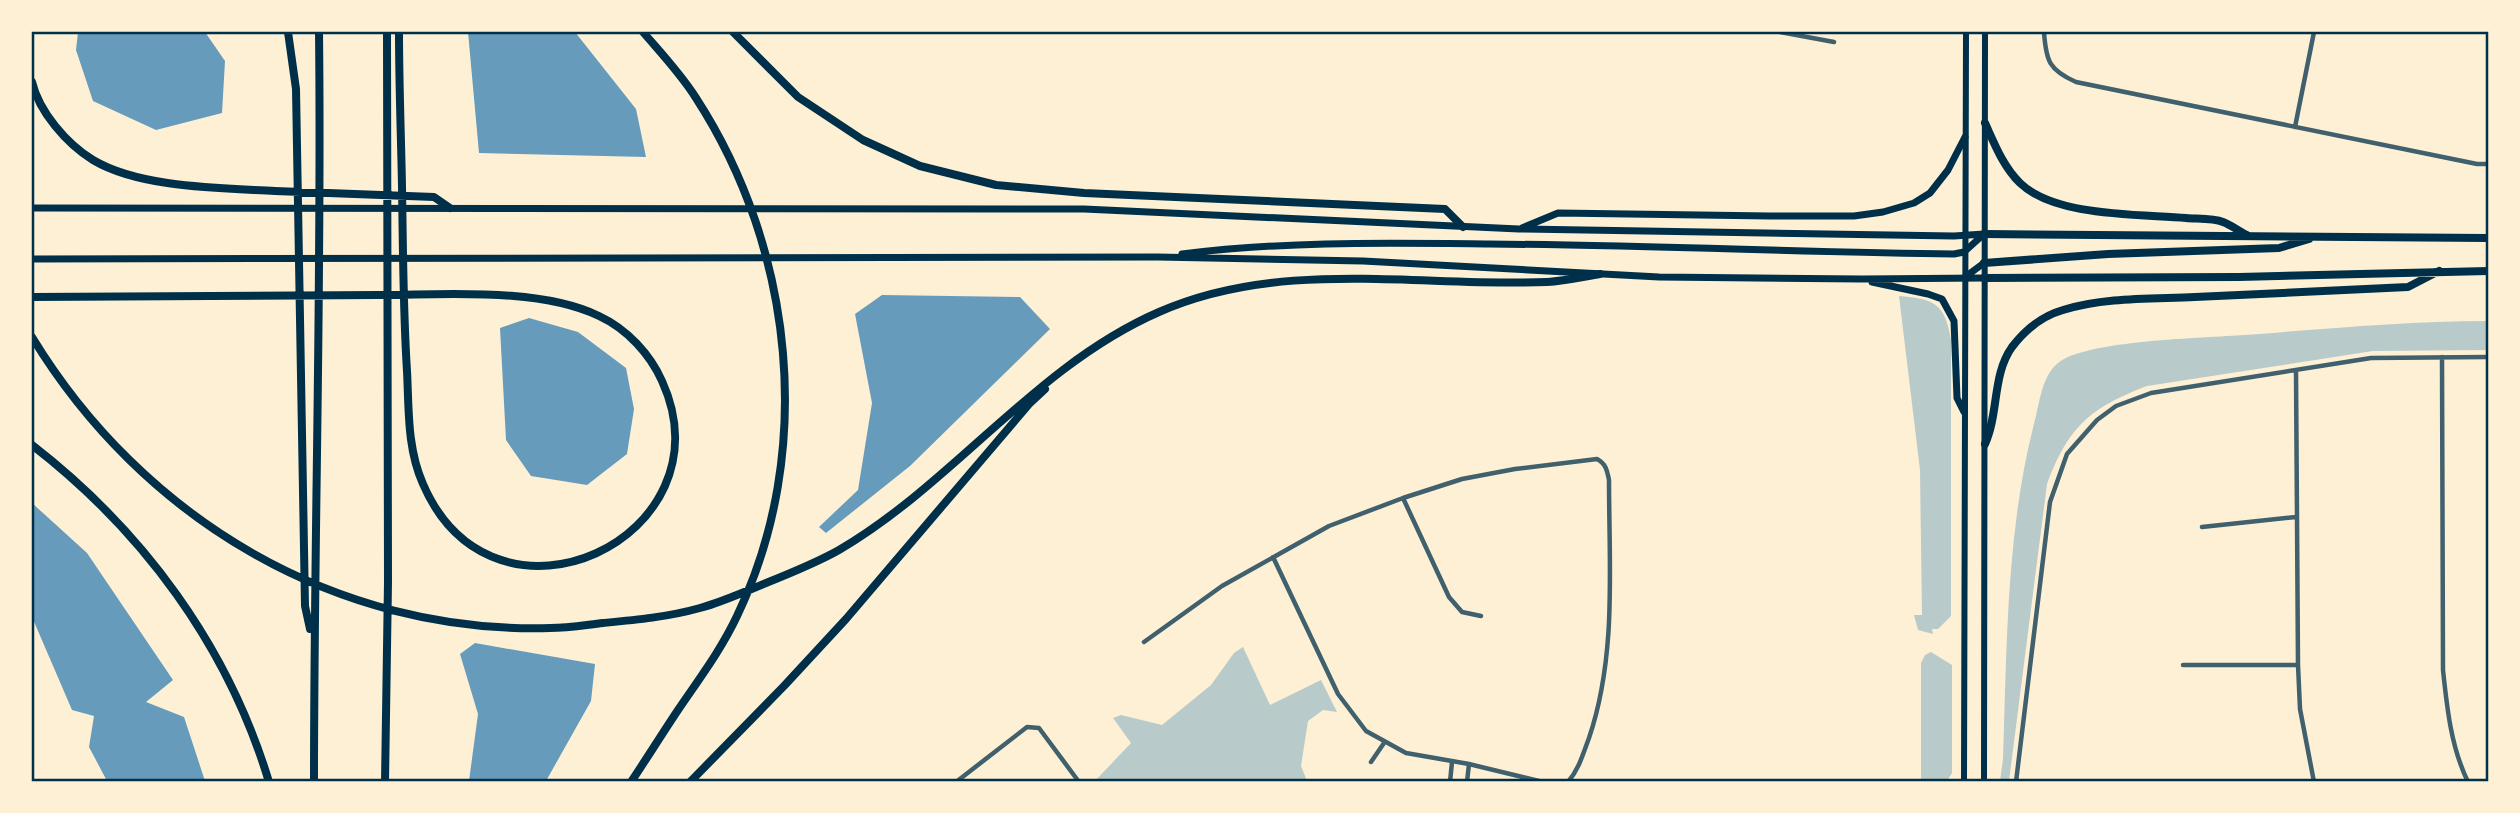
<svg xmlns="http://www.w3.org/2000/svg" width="2520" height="813" font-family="'Fira Sans Condensed',sans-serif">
	<rect width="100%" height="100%" fill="#fdf0d5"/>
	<path fill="#b9caca" d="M1899 296C1934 299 1945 303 1951 340V616L1938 629H1932L1933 634 1918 630 1914 615H1922L1920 470Z
		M2488 321V350L2373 351 2147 386C2090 408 2069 426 2047 484L2009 781H2000L2003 759C2007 644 2006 528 2036 416 2040 399 2043 375 2058 363 2086 340 2205 338 2245 335 2326 329 2407 321 2488 321Z
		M1243 647 1270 705 1321 680 1337 712 1323 710 1308 721 1301 766 1307 781H1095L1131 743 1113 718 1121 715 1162 725 1211 685 1234 653Z
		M1931 652 1952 665V773L1947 781H1921V663L1925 655Z"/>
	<path fill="#669bbc" d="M78 32H205L225 61 222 113 156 130 93 101 76 50Z
		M468 32H575L636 109 646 157 479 153Z
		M882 295 1020 297 1050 329 910 466 826 533 819 527 858 490 872 403 855 314Z
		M529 318 578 332 626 368 634 409 627 454 587 485 531 476 506 440 500 328Z
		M32 503 87 553 173 680 146 702 184 717 205 781H107L89 747 94 716 72 710 32 617Z
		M475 643 595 664 591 701 546 781H469L478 714 460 654Z"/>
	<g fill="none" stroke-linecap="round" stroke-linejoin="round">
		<path stroke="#3f606c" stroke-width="4.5" d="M1780 32 1834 42
			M2044 32C2046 61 2049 70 2076 82L2477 164H2488
			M2295 127 2314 32
			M2442 357 2443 670C2447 708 2451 747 2468 782
			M2296 371 2298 665 2300 709 2314 782
			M1403 498 1449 597 1462 612 1481 616
			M2202 527 2296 517
			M1273 557 1338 694 1366 731 1406 753 1469 764 1543 782
			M1144 642 1222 586 1329 526 1403 498 1462 479 1515 469 1597 459C1606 464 1607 470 1609 480 1609 567 1617 655 1589 738 1583 754 1579 769 1568 782
			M2183 665H2298
			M1371 762 1384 743
			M956 782 1027 727 1039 728 1079 782
			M1450 782 1452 762
			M1467 782 1469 764
			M2016 782 2050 502 2067 454 2097 420 2116 406 2151 393 2371 358 2488 357"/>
		<path stroke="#003049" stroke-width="6" d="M1964 782 1966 32
			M1984 782 1985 32"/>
		<path stroke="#003049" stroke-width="7" d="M32 208 1084 209 1519 229 1954 236 1984 234
			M1522 228 1558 213 1770 216H1854L1883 212 1914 203 1930 193 1948 170 1965 137
			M1182 254C1283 241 1387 243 1489 244 1644 245 1799 252 1954 254L1964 252 1984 234
			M32 259 1157 257 1363 261 1659 277 1862 279 1984 278
			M1965 277 1984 263
			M1872 282 1928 294 1942 299 1954 321 1957 398 1964 412"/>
		<path stroke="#003049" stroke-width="8" d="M288 32 296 89 305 606 310 629
			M733 32 798 97 863 140 920 166 996 185 1084 193 1445 209 1463 227
			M32 82C39 112 67 144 93 160 140 188 220 188 275 191 328 193 381 195 434 197L450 208
			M1985 123C1995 145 2003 166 2020 183 2055 217 2139 214 2186 218 2197 219 2213 218 2223 222 2231 225 2239 231 2247 235
			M1984 234 2488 238
			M1984 263 2108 254 2279 248 2309 239
			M1984 278 2239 277 2488 271
			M32 297C147 296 263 295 379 295 445 295 539 287 599 316 627 329 650 354 662 381 733 537 495 650 423 484 407 448 409 409 407 371 403 309 403 247 402 186 401 134 399 83 399 32
			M32 337C142 518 335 634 550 628 568 628 585 625 603 623 635 620 668 617 700 608 722 602 744 592 766 583 791 573 816 563 839 550 955 482 1035 366 1159 312 1281 258 1419 287 1547 282 1564 281 1582 277 1600 274
			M1985 444C1999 413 1992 375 2012 347 2025 330 2042 316 2063 310 2104 297 2152 299 2195 297 2266 293 2337 290 2408 287L2439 271
			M32 445C143 531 228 646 269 782
			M314 782C314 531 322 282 319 32
			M385 782 388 582 387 32
			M631 782C647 758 662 734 678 710 699 679 721 650 737 616 816 452 794 249 696 98 681 74 661 53 643 32
			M690 782 784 686 846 619 1030 403 1045 389"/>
	</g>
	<rect width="2520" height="813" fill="none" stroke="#fdf0d5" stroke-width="66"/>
	<rect x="33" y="33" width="2454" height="747" fill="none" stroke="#003049" stroke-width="2.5"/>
</svg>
